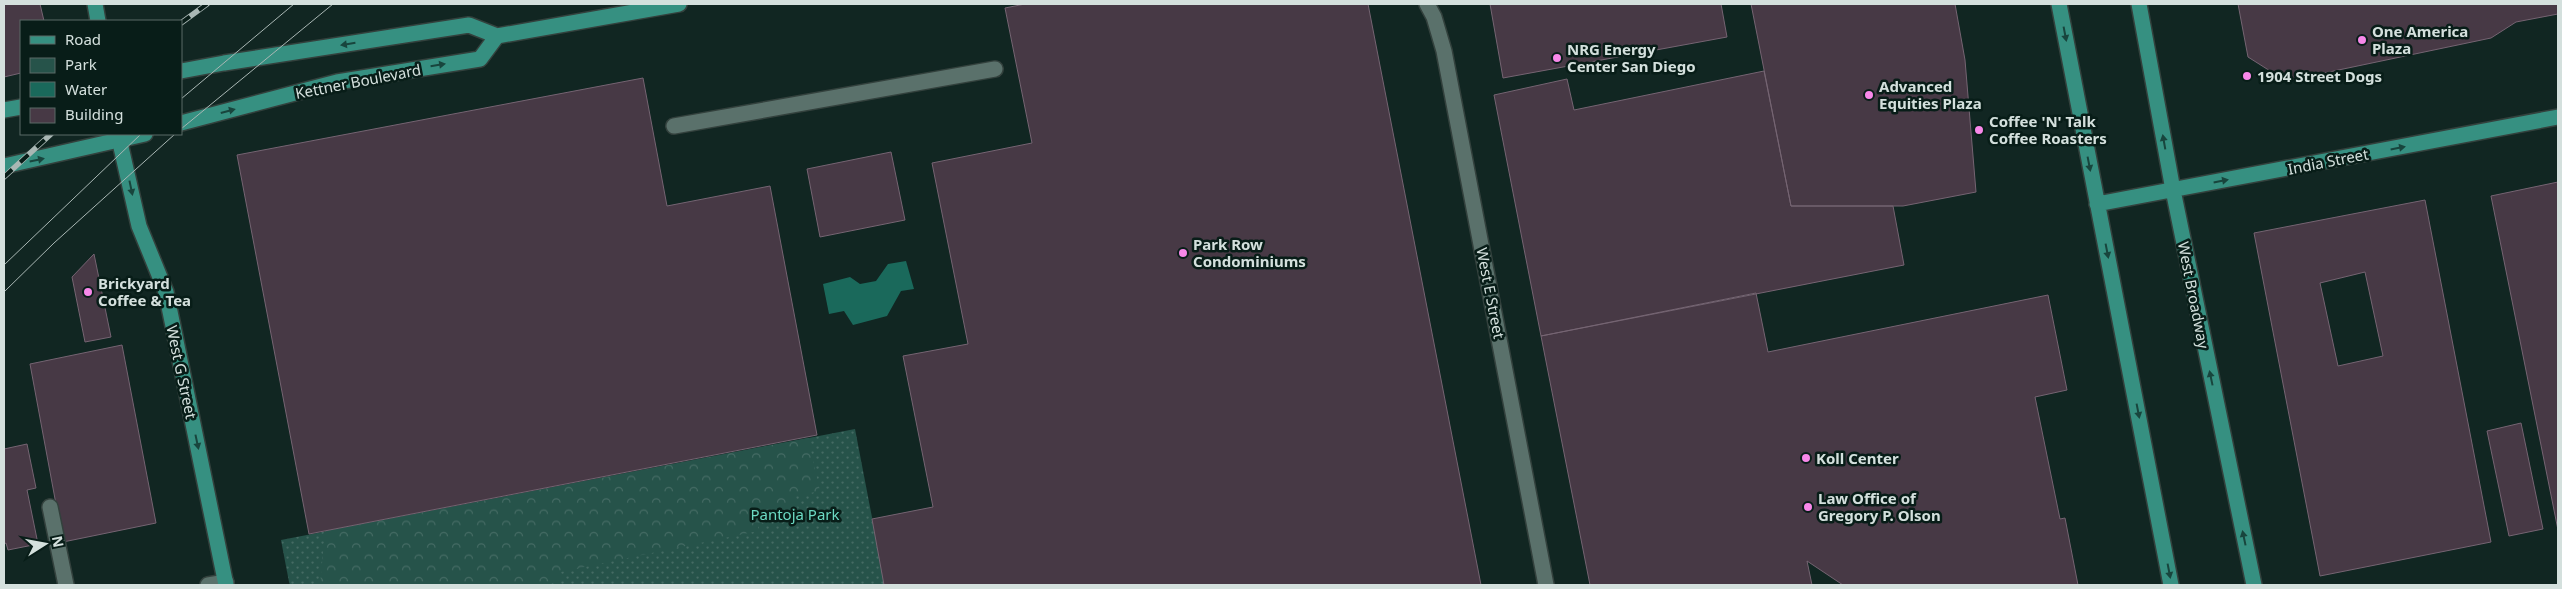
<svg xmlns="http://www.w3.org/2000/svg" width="2562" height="589" font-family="'Noto Sans',sans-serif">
	<defs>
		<pattern id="green-dots" width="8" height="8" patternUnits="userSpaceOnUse" patternTransform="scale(1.25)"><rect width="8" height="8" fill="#26534a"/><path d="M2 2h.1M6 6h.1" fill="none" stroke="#456b64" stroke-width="1.8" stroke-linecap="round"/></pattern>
		<pattern id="forest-crowns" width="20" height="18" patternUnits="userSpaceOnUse" patternTransform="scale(1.25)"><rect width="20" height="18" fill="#26534a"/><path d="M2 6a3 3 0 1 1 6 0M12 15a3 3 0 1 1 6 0" fill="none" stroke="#456b64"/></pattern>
	</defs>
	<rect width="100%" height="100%" fill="#112622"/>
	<path fill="url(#green-dots)" d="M855 429 885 585H290L289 582 281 540Z"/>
	<path fill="url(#forest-crowns)" d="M808 438 820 491 796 496 798 513 758 523V531L560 572 559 582 541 585H320L325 531Z"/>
	<path fill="#1a695b" d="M906 261 914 289 901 291 887 316 853 325 844 311 829 314 823 284 850 277 860 284 876 281 888 264Z"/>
	<path fill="#473945" stroke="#756472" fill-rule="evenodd" d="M4 4H40L44 21H21V73L4 77Z
		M1025 4H1368L1481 585H884L872 519 933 507 903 356 968 344 932 163 1032 143 1005 8Z
		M1490 4H1721L1727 37 1503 78Z
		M1751 4H1955L1965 60 1976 192 1903 206H1791Z
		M2238 4H2558V14L2516 22 2491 38 2286 81 2248 57Z
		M1764 71 1791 206H1893L1904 265 1541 336 1494 95 1567 79 1574 110Z
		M643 78 667 206 770 186 817 435 309 534 237 155Z
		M891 152 905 220 820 237 807 169Z
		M2558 182V530L2491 196Z
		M2425 200 2491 542 2320 576 2254 233ZM2365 272 2383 356 2338 366 2320 283Z
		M94 254 111 337 85 342 72 277Z
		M1756 293 1768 352 2048 295 2067 390 2035 397 2060 519 2065 518 2078 585H1843L1807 561 1812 585H1590L1541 336Z
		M122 345 156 523 63 542 30 364Z
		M2521 423 2543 529 2509 536 2487 431Z
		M27 444 36 488 27 490 38 544 8 550 6 543 4 544V449Z"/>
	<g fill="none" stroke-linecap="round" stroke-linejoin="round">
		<g stroke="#33413d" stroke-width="18">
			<path id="minor" d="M1427 4 1434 17 1444 51 1546 585
				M674 126 995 69
				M50 507 66 585
				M208 585 226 582"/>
		</g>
		<g stroke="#33413d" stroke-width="18">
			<path id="major" d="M95 4 98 21
				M2059 4 2171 585
				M2139 4 2173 190 2254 585
				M181 71 224 63 469 25 497 36 679 4
				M4 110 21 107
				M181 123 337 82 480 59 497 36
				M118 134 139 226 166 292 226 585
				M4 166 145 134
				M2097 204 2558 117"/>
		</g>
		<use href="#minor" stroke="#5a716b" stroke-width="15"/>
		<use href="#major" stroke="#369081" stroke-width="15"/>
		<path stroke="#a9b7b4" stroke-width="1" d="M181 99 294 4
			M181 129 333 4
			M4 265 141 134
			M4 292 54 243 175 134"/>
		<g stroke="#a9b7b4" stroke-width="5.5">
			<path id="rail" d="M181 23 207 4
				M4 177 51 134"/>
		</g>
		<use href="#rail" stroke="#081d18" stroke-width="4" stroke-dasharray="11" stroke-linecap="butt"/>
	</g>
	<defs><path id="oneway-solid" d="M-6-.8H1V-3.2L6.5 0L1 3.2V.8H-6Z" transform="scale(1.25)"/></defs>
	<g fill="#18453d">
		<use href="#oneway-solid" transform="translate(2065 34) rotate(79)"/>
		<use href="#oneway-solid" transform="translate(348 44) rotate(171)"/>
		<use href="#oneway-solid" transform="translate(438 65) rotate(-9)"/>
		<use href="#oneway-solid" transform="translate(228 111) rotate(-15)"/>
		<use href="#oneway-solid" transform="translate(2164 142) rotate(-100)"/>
		<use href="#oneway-solid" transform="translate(2398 148) rotate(-11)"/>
		<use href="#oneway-solid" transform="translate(37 160) rotate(-12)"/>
		<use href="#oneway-solid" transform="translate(2089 164) rotate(79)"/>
		<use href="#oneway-solid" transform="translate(2221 181) rotate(-11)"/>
		<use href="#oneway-solid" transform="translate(131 188) rotate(78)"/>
		<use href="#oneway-solid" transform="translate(2107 251) rotate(79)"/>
		<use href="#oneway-solid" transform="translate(2211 378) rotate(-102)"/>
		<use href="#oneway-solid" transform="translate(2138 411) rotate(79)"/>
		<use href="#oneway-solid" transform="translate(197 442) rotate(78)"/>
		<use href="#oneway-solid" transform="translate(2244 538) rotate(-102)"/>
		<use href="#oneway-solid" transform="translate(2169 571) rotate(79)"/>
	</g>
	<g fill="#f888e9" stroke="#081d18" stroke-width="2">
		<circle cx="2362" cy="40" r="5"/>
		<circle cx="1557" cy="58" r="5"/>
		<circle cx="2247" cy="76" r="5"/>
		<circle cx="1869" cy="95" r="5"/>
		<circle cx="1979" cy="130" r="5"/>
		<circle cx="1183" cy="253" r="5"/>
		<circle cx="88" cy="292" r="5"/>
		<circle cx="1806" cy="458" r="5"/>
		<circle cx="1808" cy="507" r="5"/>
	</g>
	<g text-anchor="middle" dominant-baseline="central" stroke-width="5" stroke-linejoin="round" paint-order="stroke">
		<g font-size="15" font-weight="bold" fill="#d4e0dd" stroke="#081d18" text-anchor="start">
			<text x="2372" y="31">One America<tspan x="2372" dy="17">Plaza</tspan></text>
			<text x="1567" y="49">NRG Energy<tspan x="1567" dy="17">Center San Diego</tspan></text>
			<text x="2257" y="76">1904 Street Dogs</text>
			<text x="1879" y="86">Advanced<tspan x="1879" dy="17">Equities Plaza</tspan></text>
			<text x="1989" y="121">Coffee 'N' Talk<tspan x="1989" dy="17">Coffee Roasters</tspan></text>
			<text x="1193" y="244">Park Row<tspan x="1193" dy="17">Condominiums</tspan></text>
			<text x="98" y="283">Brickyard<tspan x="98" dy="17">Coffee &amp; Tea</tspan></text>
			<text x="1816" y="458">Koll Center</text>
			<text x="1818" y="498">Law Office of<tspan x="1818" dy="17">Gregory P. Olson</tspan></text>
		</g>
		<g font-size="15" fill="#d4e0dd" stroke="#081d18">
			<text transform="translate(358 81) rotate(-11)">Kettner Boulevard</text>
			<text transform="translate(2328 161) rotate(-11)">India Street</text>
			<text transform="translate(1491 293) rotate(79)">West E Street</text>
			<text transform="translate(2194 295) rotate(79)">West Broadway</text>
			<text transform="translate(182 372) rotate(78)">West G Street</text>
		</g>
		<g font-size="15" fill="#6cdac3" stroke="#081d18">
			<text x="795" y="514">Pantoja Park</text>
		</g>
	</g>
	<rect width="2562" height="589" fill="none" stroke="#d4e0dd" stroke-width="10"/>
	<rect x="20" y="20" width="162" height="115" fill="#081d18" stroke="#5a6b67"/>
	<rect x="30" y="36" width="25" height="8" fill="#369081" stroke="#5a6b67"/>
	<text x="65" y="45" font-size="15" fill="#d4e0dd">Road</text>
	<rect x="30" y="58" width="25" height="15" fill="#26534a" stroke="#5a6b67"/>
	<text x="65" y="70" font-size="15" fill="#d4e0dd">Park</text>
	<rect x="30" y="82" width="25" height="15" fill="#1a695b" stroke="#5a6b67"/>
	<text x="65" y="95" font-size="15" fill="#d4e0dd">Water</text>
	<rect x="30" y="108" width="25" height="15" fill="#473945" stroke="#5a6b67"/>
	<text x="65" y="120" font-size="15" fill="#d4e0dd">Building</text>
	<g transform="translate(45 544) rotate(79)" stroke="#081d18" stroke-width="4" paint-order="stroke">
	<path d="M0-4L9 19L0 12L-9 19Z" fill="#d4e0dd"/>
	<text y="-8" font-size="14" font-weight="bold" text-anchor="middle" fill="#d4e0dd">N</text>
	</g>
</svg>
